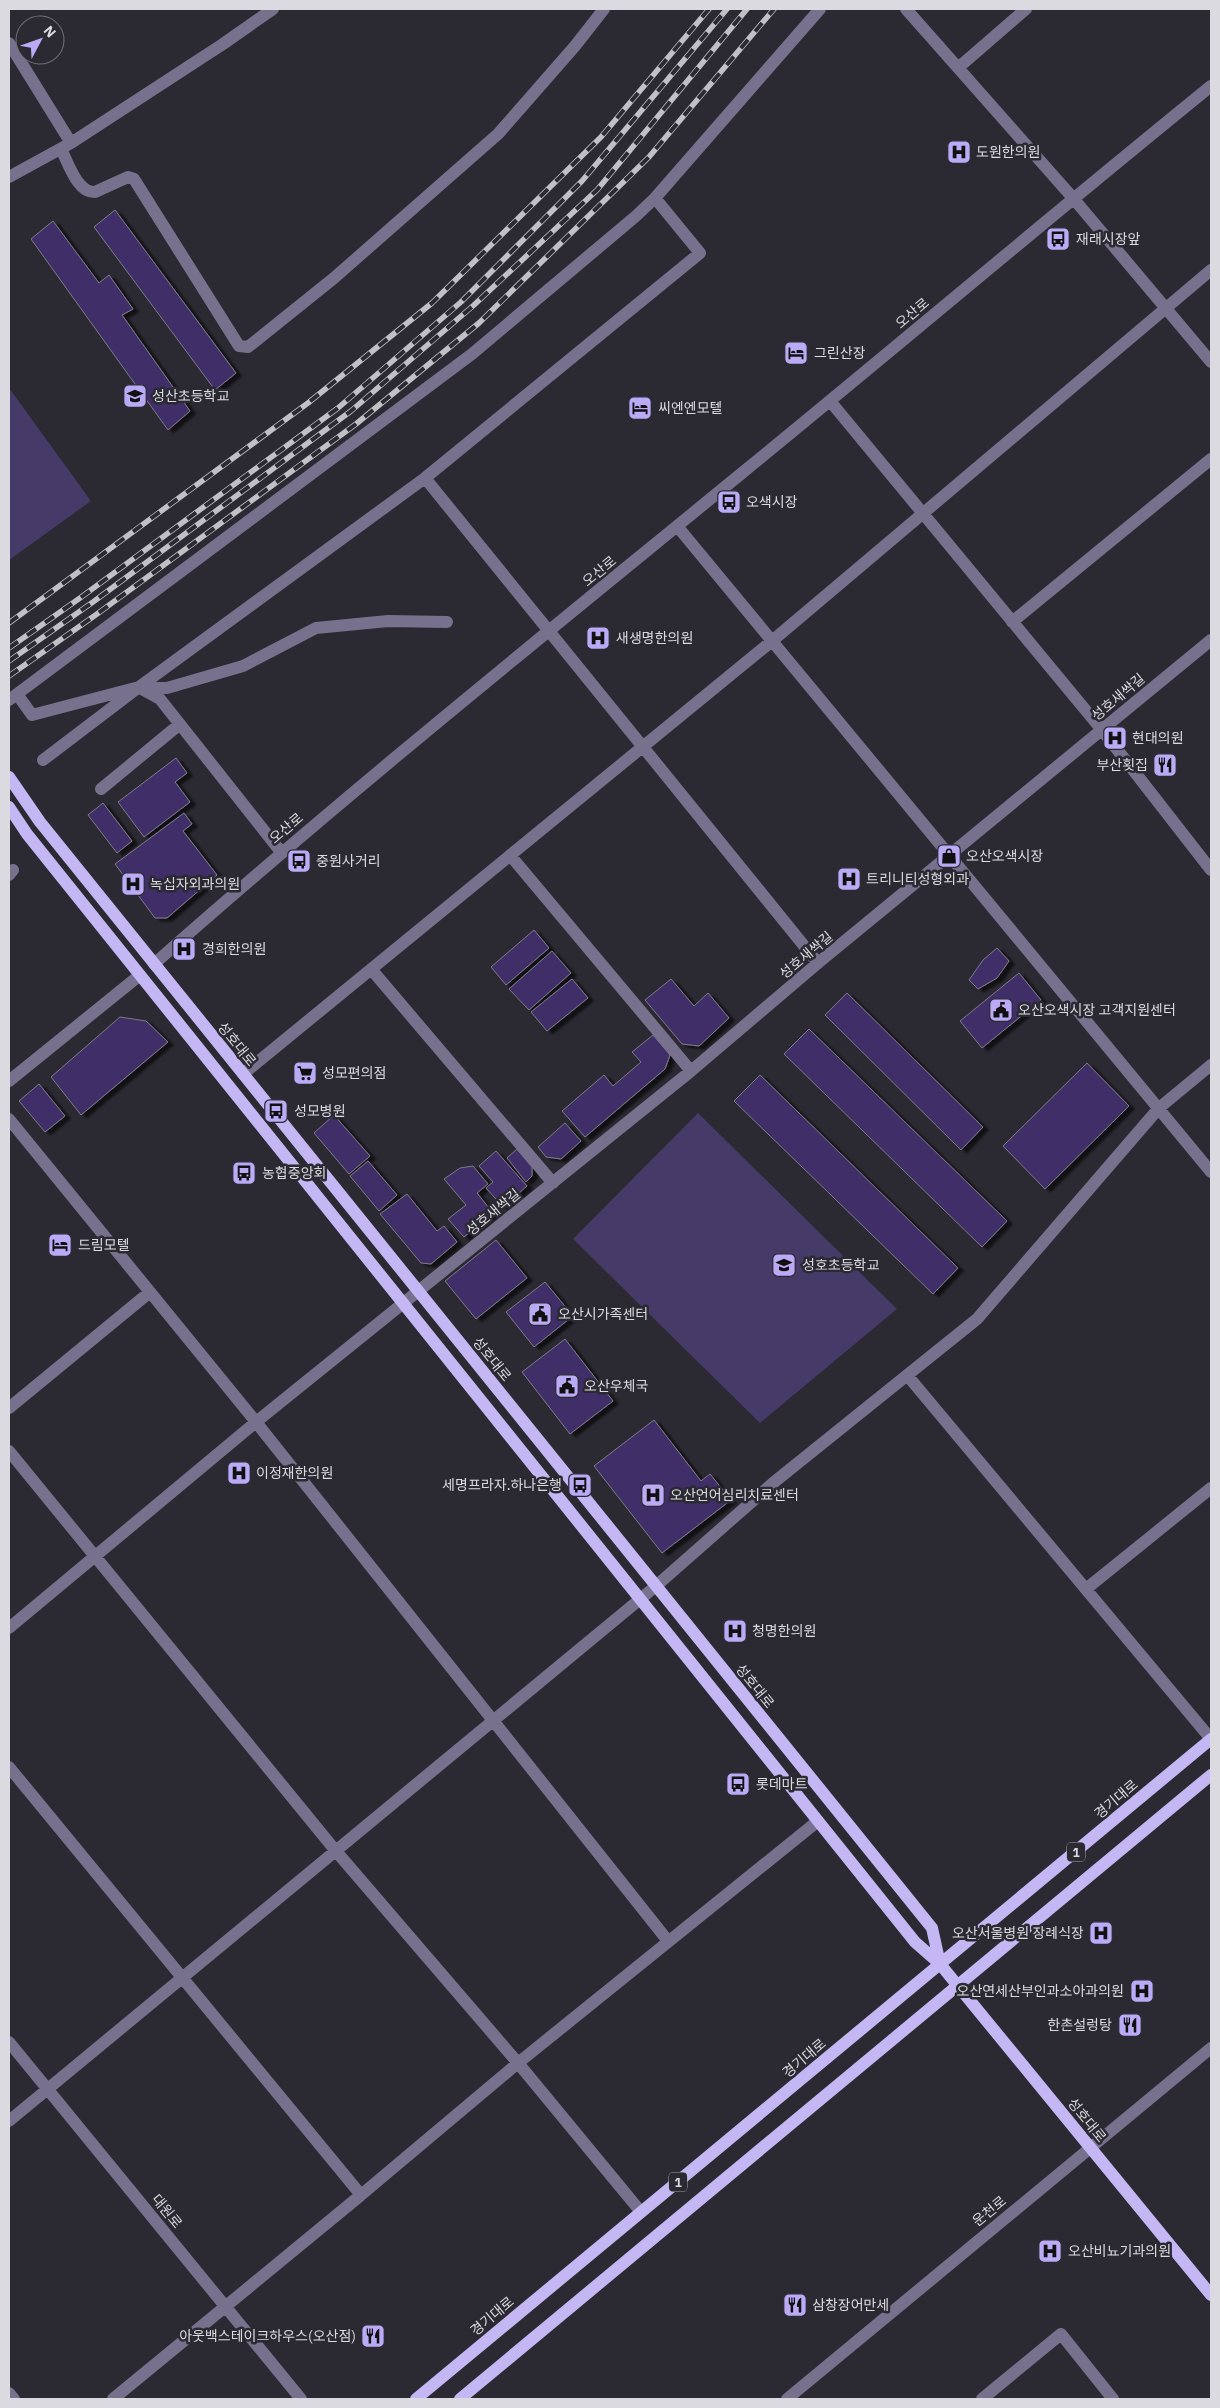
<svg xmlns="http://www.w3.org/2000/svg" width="1220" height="2408" font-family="'IBM Plex Sans','Noto Sans KR',sans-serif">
	<defs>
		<filter id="shadow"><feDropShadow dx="5.5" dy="3" stdDeviation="1" flood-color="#0009"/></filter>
	</defs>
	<rect width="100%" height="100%" fill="#2b2931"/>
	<path fill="#463b68" d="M9 388 91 501 9 560Z
		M698 1113 897 1309 760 1423 573 1239Z"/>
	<path fill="#402e69" stroke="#7e7c86" filter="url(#shadow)" d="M115 210 236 373 215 390 94 227Z
		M53 221 99 283 109 275 133 309 122 315 190 411 168 430 31 239Z
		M176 758 187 773 175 782 190 802 144 837 118 802Z
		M103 803 132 841 117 853 88 815Z
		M184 813 192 824 183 831 217 875 167 918H155L115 864Z
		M534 930 549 948 506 985 491 967Z
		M997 948 1009 961 997 978 978 989 969 980 983 960Z
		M552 951 571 973 529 1010 509 989Z
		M1019 973 1041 1000 982 1048 960 1021Z
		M572 979 588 998 547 1031 531 1012Z
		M671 979 694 1006 708 993 729 1018 699 1046 682 1044 645 1000Z
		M847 993 983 1127 961 1150 825 1015Z
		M120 1017 146 1021 168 1042 81 1115 51 1077Z
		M809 1029 1007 1221 982 1247 784 1054Z
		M653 1035 670 1055 665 1069 585 1137 562 1111 604 1075 613 1086 641 1062 632 1052Z
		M1087 1063 1129 1106 1045 1189 1003 1146Z
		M760 1075 958 1268 933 1294 734 1101Z
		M39 1084 65 1116 45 1132 19 1101Z
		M334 1115 370 1156 349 1174 314 1133Z
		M565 1123 581 1141 561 1159 546 1157 538 1147Z
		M517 1149 532 1167V1176L526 1182 507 1158Z
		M496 1151 527 1186 503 1207 486 1188 493 1182 479 1166Z
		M368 1161 397 1195 379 1211 350 1176Z
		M473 1166 488 1184 477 1193 493 1213 464 1237 448 1219 466 1205 444 1179 460 1168Z
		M407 1194 437 1231 444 1226 457 1242 431 1264 421 1263 380 1214Z
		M496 1240 527 1278 476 1319 445 1281Z
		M545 1282 573 1316 534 1347 506 1312Z
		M565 1339 613 1401 570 1434 522 1372Z
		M654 1420 701 1481 710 1474 731 1500 662 1553 594 1466Z"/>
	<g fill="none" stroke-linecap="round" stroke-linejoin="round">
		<path stroke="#77718e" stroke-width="12" d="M906 9 1073 198 1211 362
			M9 43 71 143
			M959 67 1026 9
			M61 149C68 162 77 193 95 192L128 177 134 179 239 346 248 347 334 278 498 134 575 46 604 9
			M9 177 71 143 223 44 273 9
			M830 401 1102 730 1211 870
			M425 478 818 963
			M677 526 1211 1172
			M1012 622 1211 459
			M140 688 160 699 281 852
			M17 694 32 715 139 687 167 688 243 666 316 628 388 621 447 622
			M9 700 472 354 636 216 655 198 820 9
			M43 760 139 687 425 478 700 253 655 198
			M101 789 180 724
			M510 855 691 1071
			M9 875 13 870
			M154 964C345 795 544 635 742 473 899 345 1053 214 1211 86
			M371 969 553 1183
			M243 1074 772 641 1211 270
			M9 1081 140 975
			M9 1119 256 1422 668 1941
			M907 1375 1211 1739
			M9 1408 150 1292
			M9 1451 335 1850 518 2063 641 2212
			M1086 1589 1211 1488
			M9 1628 256 1422 691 1071 818 963 1211 640
			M9 1767 361 2195 113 2399
			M9 2042 301 2399
			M9 2121 656 1586 773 1483 977 1319 1159 1108 1211 1065
			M361 2195 518 2063 818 1821
			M9 2393 14 2399
			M787 2399 1211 2048
			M982 2399 1061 2334 1113 2399"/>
		<path stroke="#c4b7f3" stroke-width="12" d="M9 777 40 822 932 1928 940 1964
			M9 807 27 834 915 1942 940 1964 1211 2295
			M416 2399 1211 1739
			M460 2399 1211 1775"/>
		<g stroke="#c2c0c7" stroke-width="5.5">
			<path id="rail" d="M9 623 308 403 432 303 601 137 709 9
				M9 648 80 598 338 408 461 302 582 181 727 9
				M9 661 93 602 351 411 474 305 597 190 747 9
				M9 676 97 614 356 424 479 323 649 157 774 9"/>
		</g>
		<use href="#rail" stroke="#2b2931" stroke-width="4" stroke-dasharray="11" stroke-linecap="butt"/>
	</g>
	<defs>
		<g id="hospital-square" transform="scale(1.25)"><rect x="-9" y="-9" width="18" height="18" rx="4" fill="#bbaaf6" stroke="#2b2931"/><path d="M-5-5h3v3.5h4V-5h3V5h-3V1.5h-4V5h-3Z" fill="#111"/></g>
		<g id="bus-square" transform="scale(1.25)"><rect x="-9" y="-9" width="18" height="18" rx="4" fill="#bbaaf6" stroke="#2b2931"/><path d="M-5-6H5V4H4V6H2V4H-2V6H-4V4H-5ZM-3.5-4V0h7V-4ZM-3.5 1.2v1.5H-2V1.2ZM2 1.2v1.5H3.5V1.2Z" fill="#111"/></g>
		<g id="hotel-square" transform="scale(1.25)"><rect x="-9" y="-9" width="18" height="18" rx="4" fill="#bbaaf6" stroke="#2b2931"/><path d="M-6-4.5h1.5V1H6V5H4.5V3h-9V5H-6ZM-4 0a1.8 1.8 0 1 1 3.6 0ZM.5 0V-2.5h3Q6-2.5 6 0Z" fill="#111"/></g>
		<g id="school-square" transform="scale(1.25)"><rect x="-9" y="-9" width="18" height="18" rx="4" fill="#bbaaf6" stroke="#2b2931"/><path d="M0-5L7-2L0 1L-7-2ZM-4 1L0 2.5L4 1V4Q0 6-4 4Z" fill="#111"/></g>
		<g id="restaurant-square" transform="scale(1.25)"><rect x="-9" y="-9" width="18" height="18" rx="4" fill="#bbaaf6" stroke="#2b2931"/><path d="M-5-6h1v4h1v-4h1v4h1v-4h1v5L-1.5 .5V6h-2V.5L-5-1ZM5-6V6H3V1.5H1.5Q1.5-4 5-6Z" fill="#111"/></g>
		<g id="shop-square" transform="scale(1.25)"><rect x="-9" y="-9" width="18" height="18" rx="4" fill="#bbaaf6" stroke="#2b2931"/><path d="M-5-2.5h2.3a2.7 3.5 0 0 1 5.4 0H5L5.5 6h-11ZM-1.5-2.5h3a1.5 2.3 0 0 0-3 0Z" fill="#111"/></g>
		<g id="civic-square" transform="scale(1.25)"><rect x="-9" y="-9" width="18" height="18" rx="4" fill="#bbaaf6" stroke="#2b2931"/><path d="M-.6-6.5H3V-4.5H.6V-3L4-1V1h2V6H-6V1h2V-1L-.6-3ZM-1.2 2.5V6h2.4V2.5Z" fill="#111"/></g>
		<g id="supermarket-square" transform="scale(1.25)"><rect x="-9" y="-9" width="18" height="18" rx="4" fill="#bbaaf6" stroke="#2b2931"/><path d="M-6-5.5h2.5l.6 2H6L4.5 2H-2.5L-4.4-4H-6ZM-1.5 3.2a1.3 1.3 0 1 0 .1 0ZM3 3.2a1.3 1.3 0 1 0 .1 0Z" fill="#111"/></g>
	</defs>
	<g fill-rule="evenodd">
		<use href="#hospital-square" x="959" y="152"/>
		<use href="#bus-square" x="1058" y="239"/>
		<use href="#hotel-square" x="796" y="353"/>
		<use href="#school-square" x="135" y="396"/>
		<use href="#hotel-square" x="640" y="408"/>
		<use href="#bus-square" x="729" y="502"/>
		<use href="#hospital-square" x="598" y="638"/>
		<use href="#hospital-square" x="1115" y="738"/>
		<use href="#restaurant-square" x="1165" y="765"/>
		<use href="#shop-square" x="949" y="856"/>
		<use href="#bus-square" x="299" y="861"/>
		<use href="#hospital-square" x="849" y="879"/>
		<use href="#hospital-square" x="133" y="884"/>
		<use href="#hospital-square" x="184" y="949"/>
		<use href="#civic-square" x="1001" y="1010"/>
		<use href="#supermarket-square" x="305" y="1073"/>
		<use href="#bus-square" x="276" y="1111"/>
		<use href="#bus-square" x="244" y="1173"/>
		<use href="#hotel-square" x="60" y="1245"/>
		<use href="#school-square" x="784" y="1265"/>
		<use href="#civic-square" x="540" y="1314"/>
		<use href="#civic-square" x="567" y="1386"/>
		<use href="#hospital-square" x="239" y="1473"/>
		<use href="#bus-square" x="580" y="1485"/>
		<use href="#hospital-square" x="653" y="1495"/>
		<use href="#hospital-square" x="735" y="1631"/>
		<use href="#bus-square" x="738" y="1784"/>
		<use href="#hospital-square" x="1101" y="1933"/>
		<use href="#hospital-square" x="1142" y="1991"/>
		<use href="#restaurant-square" x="1130" y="2025"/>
		<use href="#hospital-square" x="1050" y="2251"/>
		<use href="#restaurant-square" x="795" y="2305"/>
		<use href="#restaurant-square" x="373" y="2336"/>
	</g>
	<g text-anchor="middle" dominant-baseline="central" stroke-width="5" stroke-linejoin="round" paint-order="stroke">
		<g fill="#2b2931" stroke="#a6a5ac" stroke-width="1">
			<rect x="1067" y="1842.5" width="18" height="19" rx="4"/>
			<rect x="669" y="2172.5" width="18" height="19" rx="4"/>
		</g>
		<g font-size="12" font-weight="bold" fill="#dbdae0">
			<text x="1076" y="1852">1</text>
			<text x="678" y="2182">1</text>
		</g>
		<g font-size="14" fill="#dbdae0" stroke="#2b2931" text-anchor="start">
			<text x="976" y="152">도원한의원</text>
			<text x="1076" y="239">재래시장앞</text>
			<text x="814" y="353">그린산장</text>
			<text x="152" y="396">성산초등학교</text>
			<text x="658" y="408">씨엔엔모텔</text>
			<text x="746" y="502">오색시장</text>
			<text x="616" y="638">새생명한의원</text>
			<text x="1132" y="738">현대의원</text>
			<text x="1148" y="765" text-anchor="end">부산횟집</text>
			<text x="966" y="856">오산오색시장</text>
			<text x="316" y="861">중원사거리</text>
			<text x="866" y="879">트리니티성형외과</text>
			<text x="150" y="884">녹십자외과의원</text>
			<text x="202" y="949">경희한의원</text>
			<text x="1018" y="1010">오산오색시장 고객지원센터</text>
			<text x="322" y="1073">성모편의점</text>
			<text x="294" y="1111">성모병원</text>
			<text x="262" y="1173">농협중앙회</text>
			<text x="78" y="1245">드림모텔</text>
			<text x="802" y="1265">성호초등학교</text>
			<text x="558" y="1314">오산시가족센터</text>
			<text x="584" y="1386">오산우체국</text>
			<text x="256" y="1473">이정재한의원</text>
			<text x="562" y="1485" text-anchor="end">세명프라자.하나은행</text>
			<text x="670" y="1495">오산언어심리치료센터</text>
			<text x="752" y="1631">청명한의원</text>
			<text x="756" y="1784">롯데마트</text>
			<text x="1084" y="1933" text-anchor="end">오산서울병원 장례식장</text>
			<text x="1124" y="1991" text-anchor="end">오산연세산부인과소아과의원</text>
			<text x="1112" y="2025" text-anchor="end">한촌설렁탕</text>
			<text x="1068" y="2251">오산비뇨기과의원</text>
			<text x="812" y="2305">삼창장어만세</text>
			<text x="356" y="2336" text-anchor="end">아웃백스테이크하우스(오산점)</text>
		</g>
		<g font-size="14" fill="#dbdae0" stroke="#2b2931">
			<text transform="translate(912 313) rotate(-40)">오산로</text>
			<text transform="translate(599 571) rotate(-39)">오산로</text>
			<text transform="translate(1118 697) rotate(-40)">성호새싹길</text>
			<text transform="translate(286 828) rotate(-40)">오산로</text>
			<text transform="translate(806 955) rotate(-40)">성호새싹길</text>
			<text transform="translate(237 1044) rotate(51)">성호대로</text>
			<text transform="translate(493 1212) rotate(-39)">성호새싹길</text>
			<text transform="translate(492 1359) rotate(51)">성호대로</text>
			<text transform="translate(755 1686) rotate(51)">성호대로</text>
			<text transform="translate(1116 1799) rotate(-40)">경기대로</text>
			<text transform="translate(804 2058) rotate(-40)">경기대로</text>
			<text transform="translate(1087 2120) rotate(51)">성호대로</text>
			<text transform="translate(167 2211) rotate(51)">대원로</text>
			<text transform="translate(989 2211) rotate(-39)">운천로</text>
			<text transform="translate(492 2316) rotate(-40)">경기대로</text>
		</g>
	</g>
	<rect width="1220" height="2408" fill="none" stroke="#dbdae0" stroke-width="20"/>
	<g transform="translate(40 40) rotate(49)"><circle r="24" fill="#2b2931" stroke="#717077"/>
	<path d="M0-4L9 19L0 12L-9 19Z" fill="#bbaaf6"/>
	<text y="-8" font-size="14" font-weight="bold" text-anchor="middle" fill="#dbdae0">N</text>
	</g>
</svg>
